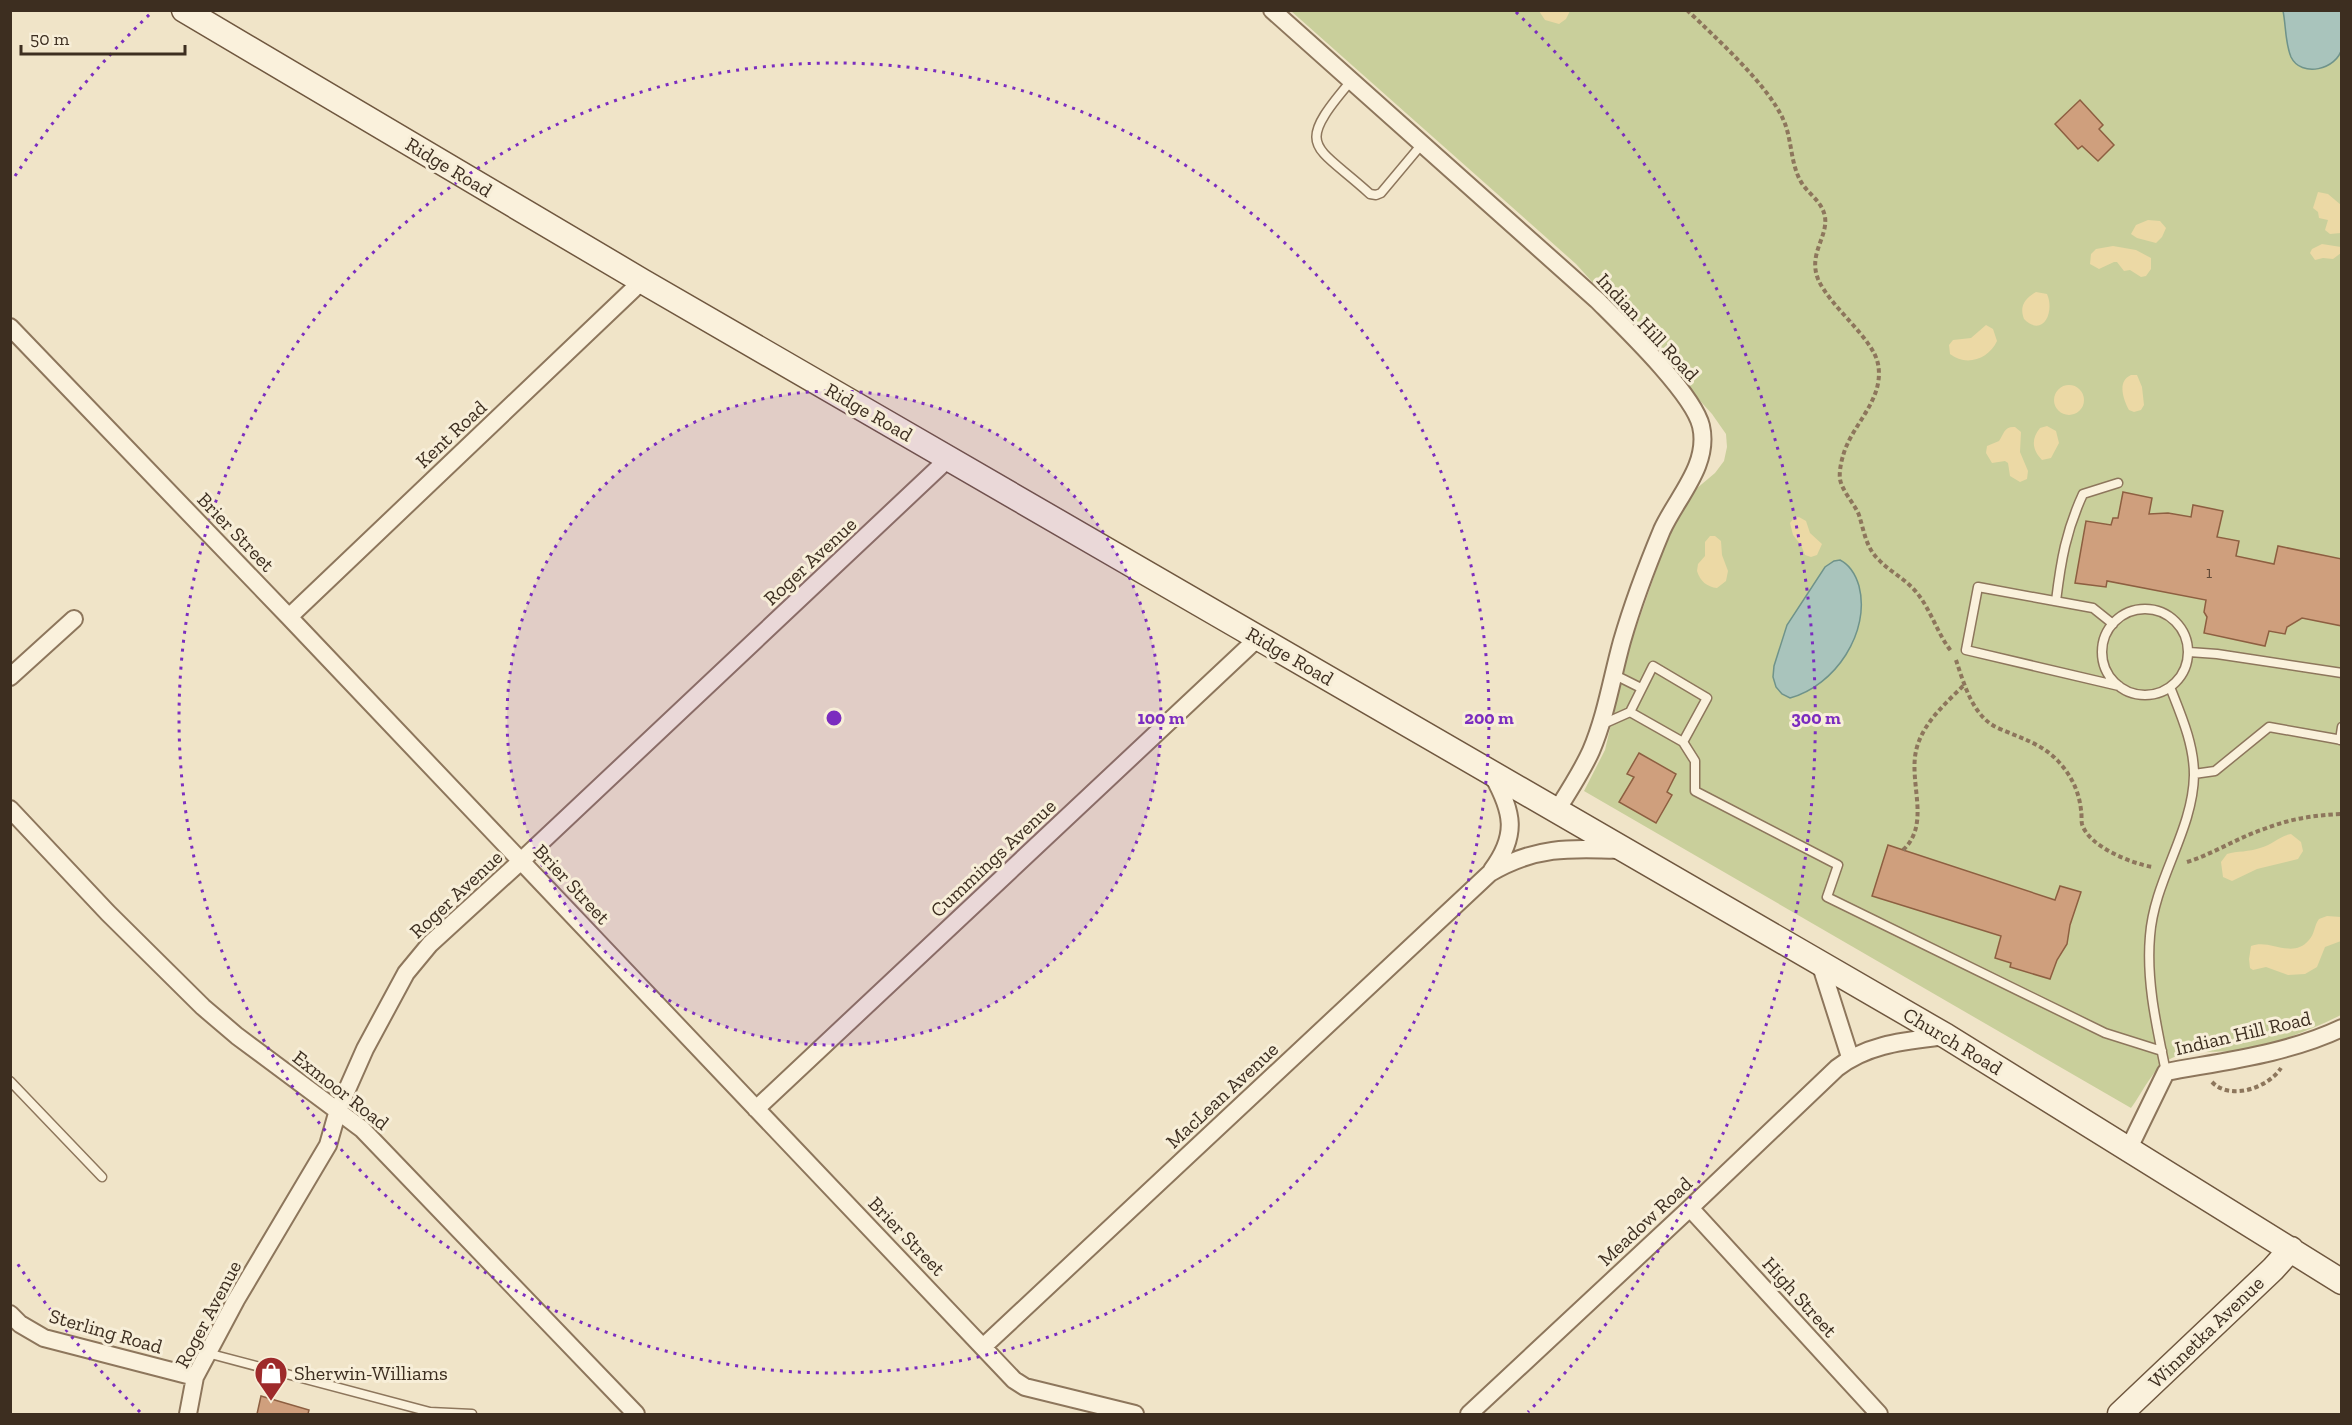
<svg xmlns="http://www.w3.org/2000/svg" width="2352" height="1425" font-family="'Zilla Slab',serif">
	<rect width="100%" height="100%" fill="#f0e4c8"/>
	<path fill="#c9cf9b" d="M1291 11H2341V1015C2306 1032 2271 1046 2231 1051 2211 1053 2190 1049 2172 1058 2153 1067 2143 1092 2131 1108L1584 791 1605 750 1628 651 1663 551 1681 511 1696 489 1715 473 1724 461 1727 447 1726 434 1712 414 1576 264Z"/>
	<path fill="#ecd9a5" d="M1539 11V10L1570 11 1566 19 1559 24 1545 20Z
		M2318 192 2328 194 2341 205V233L2330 234 2325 230 2328 220 2319 218 2318 212 2313 208Z
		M2148 220 2160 221 2166 228 2162 237 2156 243 2137 238 2131 234 2136 225Z
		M2322 244 2341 247V253L2333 259 2323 258 2315 260 2310 253 2312 249Z
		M2113 246 2136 250 2151 258V269L2146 276 2141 277 2130 270 2124 271 2117 262H2114L2099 269 2090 264 2091 254 2096 249Z
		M2036 292 2047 294C2055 312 2043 338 2024 319 2019 306 2025 298 2036 292Z
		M1986 325 1993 329 1997 341C1989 359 1966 367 1950 354L1949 345 1953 340 1971 338Z
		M2131 375H2137L2142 387 2144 405 2141 410 2134 412 2129 410C2123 399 2117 381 2131 375Z
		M2054 400a15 15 0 1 1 30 0a15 15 0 1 1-30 0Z
		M2047 426 2056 431 2059 443 2051 458 2042 460C2032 450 2031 439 2040 428Z
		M2015 427 2021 432 2020 452 2028 471 2027 479 2020 482 2010 476 2008 463 2005 461 1992 463 1986 453 1987 446 1999 441C2004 434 2004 426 2015 427Z
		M1799 517 1806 521 1810 533 1822 544 1817 555 1811 557 1805 555 1801 545 1793 535 1790 523 1794 518Z
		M1710 536H1715L1721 541 1722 555 1728 571 1726 581 1717 588C1707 587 1700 581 1697 571L1698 564 1705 556V542Z
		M2291 834 2301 842 2303 851 2298 859 2257 869 2232 881 2223 877 2221 862 2227 854C2237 851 2249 852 2260 848 2272 845 2279 836 2291 834Z
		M2327 916 2341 917V941L2325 947 2317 967 2305 974 2288 975 2266 967 2253 970 2250 968 2249 959 2251 946C2270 938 2292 960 2309 940 2315 934 2314 925 2319 919Z"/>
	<path fill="#a9c4bc" stroke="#6f938a" stroke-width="1.5" d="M2283 11H2341C2342 22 2344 36 2342 48 2337 70 2301 78 2291 57 2285 43 2286 25 2283 11Z
		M1840 560C1850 565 1856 576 1859 586 1871 632 1835 686 1790 698L1782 694 1776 687 1773 677 1774 666 1787 625 1825 567 1834 561Z"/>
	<path fill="#cf9f7d" stroke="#8d5f41" stroke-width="1.5" d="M2080 100 2103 125 2099 129 2114 145 2098 161 2082 146 2078 149 2055 124Z
		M2123 492 2152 498 2149 514 2168 513 2191 517 2193 505 2223 511 2217 537 2239 541 2236 556 2274 564 2278 546 2342 559V626L2302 618 2287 627 2285 634 2269 631 2265 646 2204 633 2207 617 2204 612 2206 600 2107 581 2106 587 2075 583 2086 521 2111 525 2113 518H2118Z
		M1639 753 1676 774 1667 792 1672 795 1656 823 1619 802 1634 777 1627 774Z
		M1888 845 2055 900 2060 886 2081 892 2070 925 2067 944 2057 960 2050 979 2010 967 2011 963 1995 958 2001 936 1872 896Z
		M261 1396 309 1410 308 1414H257Z"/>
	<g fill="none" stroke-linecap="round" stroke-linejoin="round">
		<g stroke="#8d765c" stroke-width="11">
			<path id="lane" d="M1351 81C1293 149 1314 143 1370 194L1376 195 1381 193 1422 144
				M2056 601C2061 560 2066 531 2083 494L2118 483
				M2102 652a43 43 0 1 1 86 0a43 43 0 1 1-86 0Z
				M2113 624 2093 608 1978 587 1966 650 2119 686
				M2189 652 2217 654 2342 673
				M1613 674 1641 688
				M1603 724 1630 712
				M2340 740 2342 727
				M1683 742 1707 698 1653 666 1630 712 1683 742 1695 761V791L1838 865 1827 897 2105 1033 2162 1051
				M2194 774 2215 771 2269 727 2342 740
				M2166 1072C2157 1028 2146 982 2150 936 2154 880 2193 831 2194 775 2194 744 2181 715 2170 687
				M10 1081 102 1177
				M207 1353 430 1412 472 1414"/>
		</g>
		<g stroke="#8d765c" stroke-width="20">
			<path id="street" d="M1272 10 1597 300C1623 326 1693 393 1701 426 1710 465 1677 497 1662 530 1647 566 1633 603 1622 641 1612 677 1606 716 1591 751 1582 771 1569 791 1557 810
				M10 327 289 617 1014 1380 1025 1387 1135 1414
				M289 617 642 281
				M10 677 74 619
				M10 809 108 913 203 1007 237 1036 362 1129 636 1414
				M1492 870C1518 835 1513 812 1493 776
				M1820 963 1850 1057
				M756 1109 1258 638
				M2129 1148 2166 1072C2225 1061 2287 1054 2342 1028
				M1690 1208 1879 1414
				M10 1314 20 1324 44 1338 195 1377
				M984 1346 1490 873C1536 846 1570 848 1622 850
				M188 1414 195 1377 236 1300 328 1145 338 1110 365 1049 406 973 430 944 521 861 949 458
				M1469 1414 1690 1208 1837 1068C1869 1043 1907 1041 1946 1036"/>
		</g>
		<g stroke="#6f573f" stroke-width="27">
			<path id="secondary" d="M184 10 642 281 1946 1036 2342 1282
				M2120 1414 2273 1269 2291 1249"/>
		</g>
		<path stroke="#8d765c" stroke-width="4" stroke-dasharray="4.5 3" stroke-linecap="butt" d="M1687 10C1716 38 1767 84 1783 119 1792 138 1790 161 1800 180 1807 194 1822 200 1825 217 1828 237 1808 254 1818 279 1830 307 1873 338 1878 364 1885 400 1851 425 1843 456 1841 462 1839 473 1840 479 1842 491 1854 503 1859 515 1864 531 1866 548 1879 560 1890 572 1906 579 1917 593 1931 610 1937 633 1951 651
			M1956 660C1964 684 1973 717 1998 728 2020 738 2041 743 2058 761 2071 775 2079 791 2081 810 2082 814 2081 819 2082 824 2088 846 2132 864 2153 867
			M1903 850C1932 823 1907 781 1917 747 1924 722 1946 703 1964 685
			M2187 862C2213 854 2237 838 2264 829 2289 819 2315 815 2342 814
			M2212 1082C2230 1101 2268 1088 2281 1068"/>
		<use href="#lane" stroke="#faf1dc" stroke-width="8"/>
		<use href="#street" stroke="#faf1dc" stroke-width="16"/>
		<use href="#secondary" stroke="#faf1dc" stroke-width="24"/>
	</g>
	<circle cx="834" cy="718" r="327" fill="#7b2cbf" fill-opacity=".12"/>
	<g fill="none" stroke="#7b2cbf" stroke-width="3" stroke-dasharray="3 6">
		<circle cx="834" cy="718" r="327"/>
		<circle cx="834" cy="718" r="655"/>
		<path d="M140 1412A982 982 0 0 1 15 1260M15 176A982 982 0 0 1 152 12M1516 12A982 982 0 0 1 1528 1412"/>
	</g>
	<defs>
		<g id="shop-pin" transform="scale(1.725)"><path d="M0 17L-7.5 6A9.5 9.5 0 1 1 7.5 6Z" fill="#9e2a2b" stroke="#f7eed8"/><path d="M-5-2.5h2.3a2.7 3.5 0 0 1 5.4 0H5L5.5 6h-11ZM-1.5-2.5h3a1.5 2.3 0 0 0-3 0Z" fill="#fff"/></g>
	</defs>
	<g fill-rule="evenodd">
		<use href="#shop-pin" x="271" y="1373"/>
	</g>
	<g text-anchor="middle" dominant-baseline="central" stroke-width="6" stroke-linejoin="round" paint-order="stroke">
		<g font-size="16" fill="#624a37">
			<text x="2209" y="572">1</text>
		</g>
		<g font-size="20" fill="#3d2e20" stroke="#f7eed8">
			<text transform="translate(449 167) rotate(31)">Ridge Road</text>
			<text transform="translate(1648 327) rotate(47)">Indian Hill Road</text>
			<text transform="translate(869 412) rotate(30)">Ridge Road</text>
			<text transform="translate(451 434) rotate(-43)">Kent Road</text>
			<text transform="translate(236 532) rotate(46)">Brier Street</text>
			<text transform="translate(810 561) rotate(-43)">Roger Avenue</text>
			<text transform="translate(1290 656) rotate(30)">Ridge Road</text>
			<text transform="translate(993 858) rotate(-43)">Cummings Avenue</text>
			<text transform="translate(572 884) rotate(47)">Brier Street</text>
			<text transform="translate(456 894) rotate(-43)">Roger Avenue</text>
			<text transform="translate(2243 1033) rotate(-13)">Indian Hill Road</text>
			<text transform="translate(1953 1041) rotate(31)">Church Road</text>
			<text transform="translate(341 1090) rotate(38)">Exmoor Road</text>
			<text transform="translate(1222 1095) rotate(-43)">MacLean Avenue</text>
			<text transform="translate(1645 1221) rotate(-43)">Meadow Road</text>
			<text transform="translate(907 1236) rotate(46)">Brier Street</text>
			<text transform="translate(1800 1297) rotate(48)">High Street</text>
			<text transform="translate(208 1314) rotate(-62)">Roger Avenue</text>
			<text transform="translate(106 1331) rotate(16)">Sterling Road</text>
			<text transform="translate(2206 1332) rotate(-44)">Winnetka Avenue</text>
		</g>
		<g font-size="20" fill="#3d2e20" stroke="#f7eed8" text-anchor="start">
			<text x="294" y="1373">Sherwin-Williams</text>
		</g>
	</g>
	<circle cx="834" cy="718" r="9" fill="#7b2cbf" stroke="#f7eed8" stroke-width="3"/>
	<g font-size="18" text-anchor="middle" font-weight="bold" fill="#7b2cbf" stroke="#f7eed8" stroke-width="6" stroke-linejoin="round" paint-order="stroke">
		<text x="1161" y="724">100 m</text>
		<text x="1489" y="724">200 m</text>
		<text x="1816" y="724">300 m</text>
	</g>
	<rect width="2352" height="1425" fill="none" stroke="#3d2e20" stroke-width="24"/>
	<path d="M21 45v9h164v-9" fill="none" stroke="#3d2e20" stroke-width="3"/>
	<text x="30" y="45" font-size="18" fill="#3d2e20" stroke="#f7eed8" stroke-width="4.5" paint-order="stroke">50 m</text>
</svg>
